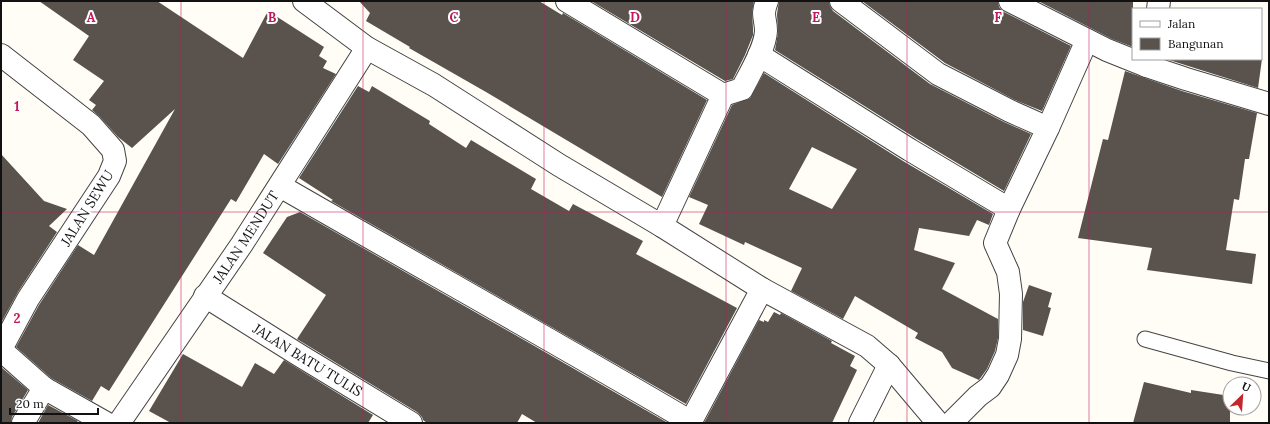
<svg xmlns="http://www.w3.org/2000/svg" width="1270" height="424" font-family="Lora,serif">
	<rect width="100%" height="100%" fill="#fffdf5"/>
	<path fill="#5a524d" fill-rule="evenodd" d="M39 1H157L243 58 268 11 324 47 319 56 327 61 323 68 336 74 278 164 264 154 236 202 231 199 109 391 101 386 92 401 51 378 16 347 39 305 78 245 94 255 175 109 132 148 118 137 100 117 92 110 96 105 89 100 104 81 73 60 89 36Z
		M359 1H539L562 15 563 13 707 100 662 197 486 92 409 48 410 47 366 21 370 13Z
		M591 1H754L752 13 753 28V35L745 55 733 79 725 81Z
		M779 1H829L830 6 833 11 930 84 1004 122 1031 134 1004 191 917 139 775 50 778 33 777 14Z
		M862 1H998L999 7 1004 12 1071 46 1042 111 1015 100 945 63Z
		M1038 1H1133V47L1112 39Z
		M1166 59H1262L1258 88Z
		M1125 71 1182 91 1257 113 1249 159H1245L1239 200 1234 199 1226 250 1256 254 1252 284 1147 270 1152 248 1078 238 1103 139 1108 140Z
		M764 73 903 161 993 214 989 225 977 220 969 236 919 228 914 250 955 263 942 289 998 319V338L995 351 987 369 979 380 952 368 942 352 915 338 918 333 855 296 843 319 791 291 802 268 745 242 744 245 699 224 708 205 689 197 732 105 750 98ZM812 147 857 169 832 209 789 189Z
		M358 86 369 92 372 86 430 121 429 124 466 148 471 140 536 179 531 189 569 211 573 204 643 241 636 254 737 308 686 404 331 201 333 200 299 178Z
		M1 154 44 201 67 209 49 226 57 232 18 292 1 323Z
		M300 212 531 344 668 423H537L522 414 517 423H427L423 420 422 417 417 412 297 339 326 295 263 253 287 217Z
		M1029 285 1052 293 1048 307 1051 308 1043 336 1023 330V302Z
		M774 312 780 315 781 313 832 341 831 343 855 356 850 366 857 370 832 423H704L759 320 764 322V320L768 322Z
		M183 354 242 387 255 363 274 374 284 360 373 415 368 423H171L149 411Z
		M1 367 28 390 12 417 11 423H1Z
		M1144 382 1191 393V390L1230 396V423H1133Z
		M48 405 78 421 76 423H38Z"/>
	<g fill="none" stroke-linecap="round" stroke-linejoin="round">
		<g stroke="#444" stroke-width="17">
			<path id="lane" d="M1145 339 1232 363 1269 371"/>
		</g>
		<g stroke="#444" stroke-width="24">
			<g id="street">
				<path d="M304 1 367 48 434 85 559 165 662 226 762 289 867 346 889 365 938 423"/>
				<path d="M567 1 723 95"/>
				<path d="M841 1 938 74 1010 111 1048 128 1009 209 995 243 1008 272 1011 294 1010 339 1007 355 998 375 990 387 978 396 951 423"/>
				<path d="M1010 1 1107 50 1147 66 1148 59"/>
				<path d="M1158 9 1159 1"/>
				<path d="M1 55 91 125 113 150 115 161 109 176 28 299 1 349"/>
				<path d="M759 55 910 150 1009 209"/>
				<path d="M1147 66 1186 79 1269 104"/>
				<path d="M1048 128 1087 40"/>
				<path d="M280 186C417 265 555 342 691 422"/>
				<path d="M662 226 723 95 742 89C750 73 765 49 766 31 766 18 761 16 767 1"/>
				<path id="s1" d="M205 296 299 355 411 423"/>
				<path d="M1 350 44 388 106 423"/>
				<path d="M23 423 44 388"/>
				<path id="s2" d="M119 423 242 244 367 48"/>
				<path d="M690 423 762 289"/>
				<path d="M860 423 889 365"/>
			</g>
		</g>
		<use href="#lane" stroke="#fff" stroke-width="15"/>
		<use href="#street" stroke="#fff" stroke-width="22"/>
	</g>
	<path fill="none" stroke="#c2185b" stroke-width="1" stroke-opacity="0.55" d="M181 1V423M363 1V423M544 1V423M726 1V423M907 1V423M1089 1V423M1 212H1269"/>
	<g text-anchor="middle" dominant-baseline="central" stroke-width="4" stroke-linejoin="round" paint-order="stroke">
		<g font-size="14" fill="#111" stroke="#fff">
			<text transform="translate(87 208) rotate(-58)">JALAN SEWU</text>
			<text stroke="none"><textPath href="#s2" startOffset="225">JALAN MENDUT</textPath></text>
			<text stroke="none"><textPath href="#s1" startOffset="121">JALAN BATU TULIS</textPath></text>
		</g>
	</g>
	<g font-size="13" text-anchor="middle" font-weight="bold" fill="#c2185b" stroke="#fff" stroke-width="4" stroke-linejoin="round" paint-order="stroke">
		<text x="91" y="22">A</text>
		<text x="272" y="22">B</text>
		<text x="454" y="22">C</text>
		<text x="635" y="22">D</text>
		<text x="816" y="22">E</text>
		<text x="998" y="22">F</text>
		<text x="17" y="111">1</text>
		<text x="17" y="323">2</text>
	</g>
	<rect width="1270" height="424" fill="none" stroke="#111111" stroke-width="4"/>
	<rect x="1132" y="8" width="130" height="52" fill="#ffffff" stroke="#a0a0a0"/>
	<rect x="1140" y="21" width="20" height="6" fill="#ffffff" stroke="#a0a0a0"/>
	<text x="1168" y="28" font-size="12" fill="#111111">Jalan</text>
	<rect x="1140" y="38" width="20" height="12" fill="#5a524d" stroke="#a0a0a0"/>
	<text x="1168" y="48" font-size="12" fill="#111111">Bangunan</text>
	<g transform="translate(1242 396) rotate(25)"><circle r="19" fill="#ffffff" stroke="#a0a0a0"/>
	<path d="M0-3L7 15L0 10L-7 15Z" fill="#c4262e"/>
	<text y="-6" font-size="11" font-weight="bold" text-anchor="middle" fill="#111111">U</text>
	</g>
	<path d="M10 408v6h88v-6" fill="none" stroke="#111111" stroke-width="2"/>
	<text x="16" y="408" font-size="12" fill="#111111" stroke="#ffffff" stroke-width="3" paint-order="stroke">20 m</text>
</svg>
